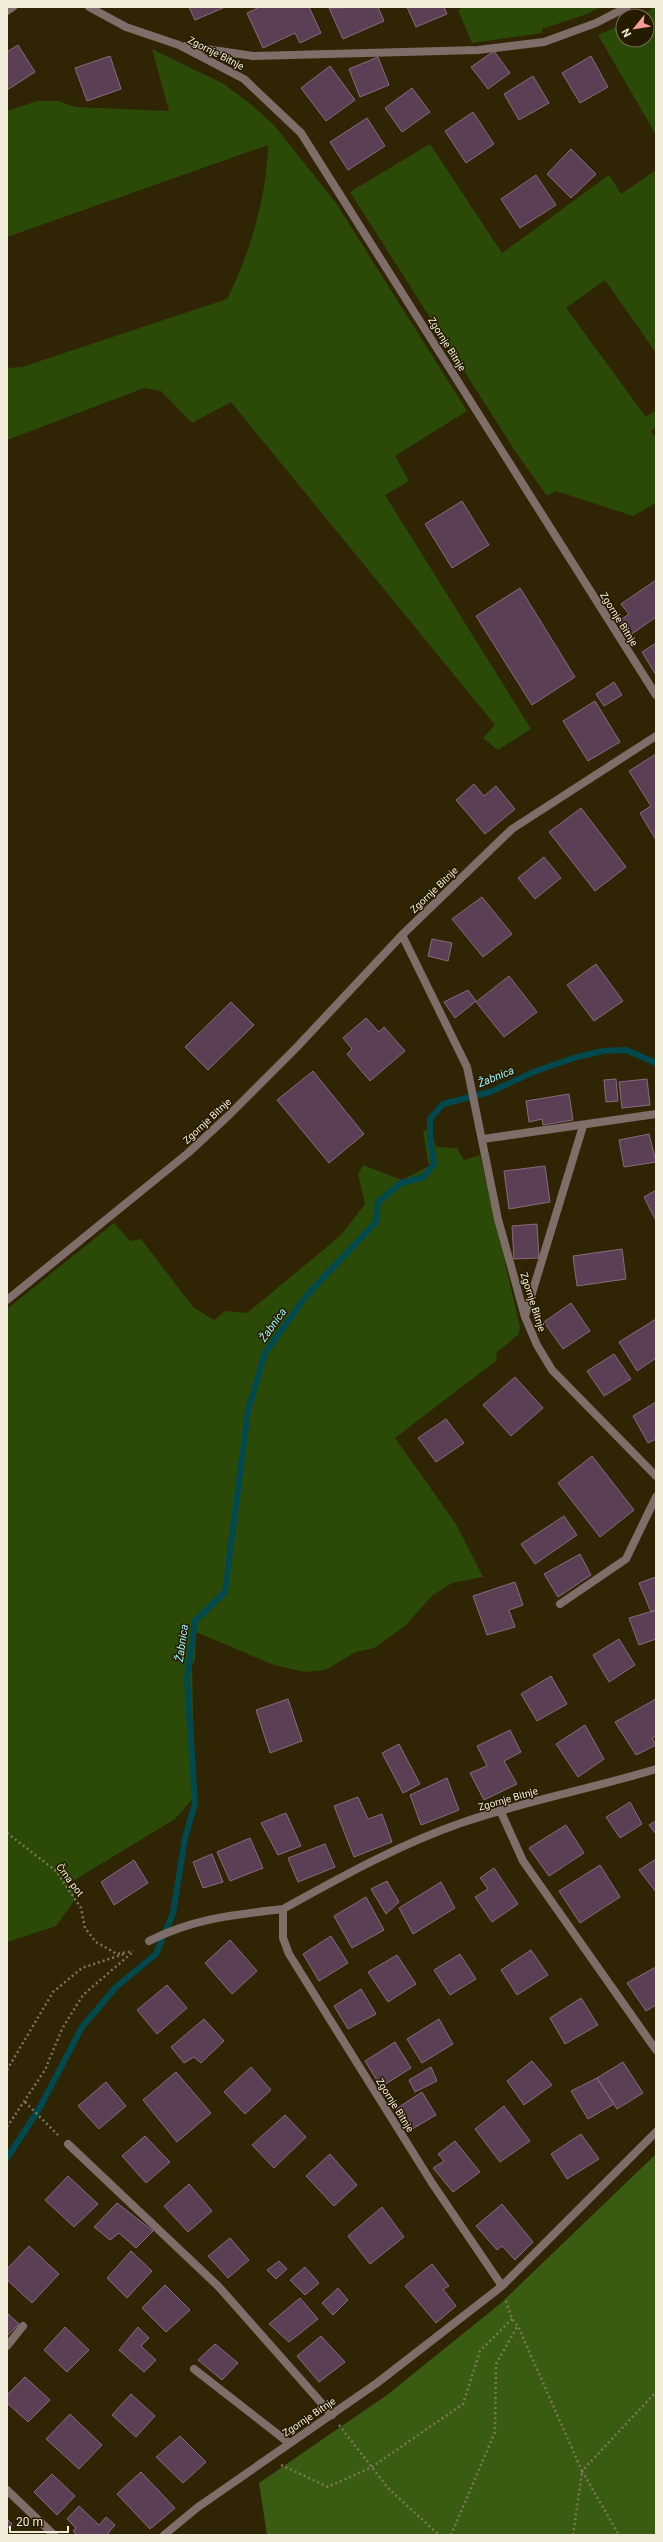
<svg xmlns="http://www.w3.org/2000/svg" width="663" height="2542" font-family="Roboto,sans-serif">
	<rect width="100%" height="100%" fill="#2f2504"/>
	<path fill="#2b4907" d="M464 7H601L587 14 542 29V33L472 43 458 10Z
		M654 7H656V135L598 35 623 24V40H647V16H641Z
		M152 49 224 84 248 102 274 125 336 203 467 411 395 456 409 481 385 495 531 729 498 750 483 738 495 725 231 402 192 423 161 391 144 388 7 440V368L22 367 227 299C250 254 267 195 268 145L7 237V111L37 101H59L75 107 169 111Z
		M430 144 502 253 609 175 621 194 656 170V353L605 280 566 308 646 417 656 410V428L651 431 656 438V503L633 516 556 491 547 496 517 454 350 192Z
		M430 1128 436 1147 457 1148 464 1160 480 1155 520 1327 519 1334 496 1353 497 1360 395 1438 456 1524 483 1577 452 1583 433 1595 405 1626 374 1648 356 1652 325 1670 305 1672 274 1665 196 1632 195 1661 192 1665 195 1796 175 1819 66 1885 74 1887V1901L56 1926 7 1942V1309L114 1223 130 1241 141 1239 193 1307 214 1320 225 1311 247 1313 340 1236 365 1204 358 1174 363 1165 402 1180 429 1166 423 1132Z"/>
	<path fill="#395c12" d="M656 2154V2535H267L259 2483 387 2395 501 2303Z"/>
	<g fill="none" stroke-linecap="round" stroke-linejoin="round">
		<path stroke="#004a4f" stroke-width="6" d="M7 2158 39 2109 82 2027 116 1987 156 1954 173 1913 185 1838 195 1803 187 1679 195 1621 225 1592 248 1410 265 1353 307 1295 376 1222 378 1202 401 1183 424 1177 434 1164 430 1140V1119L443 1104 490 1092 536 1071 577 1057 603 1051 626 1050 656 1063"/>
	</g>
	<path fill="#5b3f55" stroke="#886a81" d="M189 7H222L223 8 195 20Z
		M260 7H309L321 33 300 43 295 33 263 48 247 13Z
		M378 7 384 21 343 39 329 8Z
		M407 7H444L447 14 416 27Z
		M18 45 35 72 7 90V52Z
		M494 51 510 73 488 89 471 67Z
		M110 56 121 89 87 101 75 68Z
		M591 56 608 87 580 103 562 73Z
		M378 57 389 85 360 97 349 69Z
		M330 66 355 100 326 121 301 88Z
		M533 76 549 103 519 120 504 94Z
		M412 88 430 112 402 132 385 108Z
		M473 112 494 144 466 163 445 131Z
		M367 118 385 146 348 170 330 142Z
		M571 149 596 174 571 198 547 174Z
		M536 175 556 205 520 228 501 199Z
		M462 501 489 545 452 568 425 524Z
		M656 580V617L629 636 619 621 629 614 621 604Z
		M520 588 575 677 532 705 476 616Z
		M656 643V675L642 652Z
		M614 682 622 695 604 706 596 694Z
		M595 701 620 742 588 761 563 721Z
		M656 754V840L640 813 651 806 629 771Z
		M474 784 484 796 496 786 515 809 485 834 456 800Z
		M581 808 626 867 595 891 549 832Z
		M544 857 561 878 535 899 518 878Z
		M482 897 512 934 483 957 452 919Z
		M432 939 452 943 448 961 428 956Z
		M596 964 623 1001 594 1021 567 985Z
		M509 976 537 1012 504 1037 476 1002Z
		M468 990 476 1001 455 1018 444 1002Z
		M231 1002 254 1025 208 1070 185 1047Z
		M366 1018 379 1032 384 1027 405 1051 370 1081 347 1054 352 1049 343 1038Z
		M313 1071 364 1134 329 1163 277 1100Z
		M616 1079 618 1101 606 1102 604 1080Z
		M647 1079 650 1105 622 1108 619 1082Z
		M569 1094 573 1120 543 1125 542 1119 529 1122 526 1101Z
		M649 1134 656 1162 624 1167 619 1140Z
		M545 1166 550 1202 509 1209 504 1171Z
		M656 1190V1221L644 1197Z
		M537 1224 539 1258 514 1259 512 1226Z
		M622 1249 626 1279 577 1286 573 1256Z
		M571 1303 590 1331 563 1349 544 1322Z
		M656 1319V1358L637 1371 619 1342Z
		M614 1354 631 1379 604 1396 587 1371Z
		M515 1377 543 1408 511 1436 483 1405Z
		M656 1402V1439L648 1443 633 1416Z
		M446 1419 464 1443 436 1462 418 1438Z
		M592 1456 634 1510 600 1537 558 1483Z
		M564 1516 577 1535 535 1564 521 1544Z
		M580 1554 591 1575 558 1597 544 1574Z
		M656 1577V1610L651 1612 639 1583Z
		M515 1582 523 1605 509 1610 515 1627 487 1635 473 1596Z
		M656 1610V1639L639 1645 629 1618Z
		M619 1639 635 1665 609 1682 593 1655Z
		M551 1676 567 1704 537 1721 521 1694Z
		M288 1699 302 1741 270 1753 256 1710Z
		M656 1699V1736L652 1738 656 1745 636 1755 615 1722Z
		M585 1725 604 1759 578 1777 556 1744Z
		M510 1730 521 1752 504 1761 517 1784 484 1800 470 1773 487 1766 477 1746Z
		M399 1744 420 1784 403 1793 382 1753Z
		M447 1778 459 1810 421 1825 410 1795Z
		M358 1797 368 1819 382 1814 392 1842 354 1857 334 1806Z
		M630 1802 642 1824 620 1838 606 1817Z
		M286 1813 301 1846 278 1855 261 1823Z
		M656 1821V1834L649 1825Z
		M566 1825 584 1853 549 1876 529 1848Z
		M250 1838 263 1868 230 1881 217 1852Z
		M325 1844 335 1867 298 1882 288 1858Z
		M212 1854 223 1882 203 1888 193 1862Z
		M656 1859V1892L639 1870Z
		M134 1860 148 1883 114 1905 101 1882Z
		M600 1865 620 1897 580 1923 559 1891Z
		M494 1868 518 1904 492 1922 475 1897 488 1889 480 1878Z
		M387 1881 399 1902 386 1914 371 1889Z
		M441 1882 455 1908 413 1934 399 1908Z
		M366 1897 384 1930 352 1948 334 1916Z
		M331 1936 348 1963 319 1981 303 1954Z
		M230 1940 257 1971 232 1994 205 1963Z
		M531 1950 548 1975 517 1995 501 1970Z
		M460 1954 476 1979 450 1995 434 1970Z
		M397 1955 416 1984 388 2002 368 1972Z
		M656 1967V2005L646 2011 627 1983Z
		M167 1985 187 2008 157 2034 137 2010Z
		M361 1989 376 2014 348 2029 334 2006Z
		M581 1998 598 2025 565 2044 550 2018Z
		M204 2019 224 2041 201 2063 194 2057 184 2063 171 2047Z
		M439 2019 453 2044 422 2063 407 2039Z
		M395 2042 411 2068 381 2087 365 2061Z
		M532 2061 552 2085 524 2105 507 2081Z
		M623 2062 643 2093 617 2109 597 2078Z
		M251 2067 271 2090 245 2114 224 2092Z
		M431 2067 437 2081 415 2092 409 2080Z
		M176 2072 211 2113 177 2142 143 2100Z
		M597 2078 614 2104 588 2119 571 2091Z
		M106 2082 126 2106 99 2129 78 2106Z
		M422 2092 436 2115 409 2131 396 2109Z
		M504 2106 530 2141 500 2162 475 2129Z
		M285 2115 306 2137 274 2168 252 2145Z
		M581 2134 599 2159 567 2179 551 2154Z
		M145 2136 170 2162 146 2183 122 2156Z
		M455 2141 480 2172 453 2192 433 2168 444 2161 438 2154Z
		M330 2154 357 2185 334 2206 306 2176Z
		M68 2176 98 2204 74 2227 45 2200Z
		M189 2184 212 2211 188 2232 164 2206Z
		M117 2203 153 2231 136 2248 119 2233 110 2240 94 2227Z
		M502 2204 533 2242 515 2260 502 2246 497 2250 476 2226Z
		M382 2207 404 2237 370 2264 348 2236Z
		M230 2238 249 2260 228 2278 208 2256Z
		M29 2246 59 2274 32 2303 7 2280V2269Z
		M131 2251 152 2271 127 2298 107 2278Z
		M279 2261 287 2269 276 2279 267 2270Z
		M432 2264 449 2286 443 2289 456 2306 436 2323 405 2286Z
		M305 2267 319 2283 305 2295 290 2280Z
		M165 2285 190 2310 166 2332 142 2308Z
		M338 2288 348 2300 333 2315 322 2303Z
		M300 2298 318 2319 289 2342 269 2324Z
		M7 2313 19 2324 7 2336Z
		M65 2327 89 2350 67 2372 44 2350Z
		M138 2327 149 2338 141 2346 156 2360 144 2372 119 2350Z
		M321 2336 345 2362 319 2382 297 2356Z
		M215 2344 238 2363 222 2380 198 2360Z
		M25 2377 50 2400 28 2422 7 2403V2395Z
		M131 2394 155 2416 136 2437 112 2415Z
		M70 2414 102 2445 79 2469 46 2439Z
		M180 2436 206 2462 183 2483 156 2457Z
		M141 2472 175 2508 150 2529 117 2494Z
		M52 2474 75 2496 57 2515 34 2492Z
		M79 2506 99 2525 106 2517 115 2525 108 2533 110 2535H77L73 2531 76 2528 67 2519Z
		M7 2519 12 2524 7 2529Z"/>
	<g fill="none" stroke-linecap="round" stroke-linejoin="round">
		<path stroke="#7e755a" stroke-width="2.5" stroke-dasharray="2 3" stroke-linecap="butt" d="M7 1833 56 1871 81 1908 85 1928 96 1942 117 1954 133 1951
			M7 2070 53 1992 82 1968 124 1954
			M25 2102 58 2135
			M7 2127 45 2070 62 2029 83 1995 134 1951
			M506 2301 512 2319 518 2326 582 2471 656 2392
			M339 2425 388 2488 439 2535
			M281 2465 328 2487 372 2467 463 2404 480 2351 512 2319
			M582 2471 619 2535
			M451 2535 495 2432 496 2364 517 2327
			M573 2535 582 2472"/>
		<path stroke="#7e6d68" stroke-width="8" d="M560 1604 626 1559 656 1497
			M68 2144 219 2287 332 2415
			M7 2346 23 2326
			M194 2369 289 2443
			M7 2490 54 2535"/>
		<path stroke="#7e6d68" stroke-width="8" d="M89 7 126 27 179 45 244 79 301 133 656 695
			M7 11 13 7
			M186 46 253 56 478 50 544 42 596 23 627 7
			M402 935 467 1067 498 1219 525 1317 537 1345 552 1370 656 1476
			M483 1139 656 1114
			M7 1300 188 1153 228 1116 296 1048 402 935 512 829 656 736
			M525 1316 583 1126
			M500 1810 523 1861 656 2050
			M149 1941C195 1918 233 1915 283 1909
			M502 2286 432 2183 289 1954 283 1938V1909C341 1877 398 1845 461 1823 524 1801 591 1789 656 1769
			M164 2535 198 2507 377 2383 502 2286 656 2132"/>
	</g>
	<g text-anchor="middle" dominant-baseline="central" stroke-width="3" stroke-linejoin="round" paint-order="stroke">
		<g font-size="10" fill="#f1ebd9" stroke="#251b00">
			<text transform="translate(216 53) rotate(27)">Zgornje Bitnje</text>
			<text transform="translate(447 344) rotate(58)">Zgornje Bitnje</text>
			<text transform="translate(619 619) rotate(58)">Zgornje Bitnje</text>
			<text transform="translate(434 890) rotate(-44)">Zgornje Bitnje</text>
			<text transform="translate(207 1121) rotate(-43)">Zgornje Bitnje</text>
			<text transform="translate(533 1302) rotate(72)">Zgornje Bitnje</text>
			<text transform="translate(508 1799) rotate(-16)">Zgornje Bitnje</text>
			<text transform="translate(70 1880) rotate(53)">Črna pot</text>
			<text transform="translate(395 2105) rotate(58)">Zgornje Bitnje</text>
			<text transform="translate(309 2417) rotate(-34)">Zgornje Bitnje</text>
		</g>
		<g font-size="11" font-style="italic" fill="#9ff4fc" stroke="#251b00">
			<text transform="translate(496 1077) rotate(-22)">Žabnica</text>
			<text transform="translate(273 1325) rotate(-54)">Žabnica</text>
			<text transform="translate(182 1643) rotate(-82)">Žabnica</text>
		</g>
	</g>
	<rect width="663" height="2542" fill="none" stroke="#f1ebd9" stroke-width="16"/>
	<g transform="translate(635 28) rotate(240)"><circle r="19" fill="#251b00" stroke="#776e57"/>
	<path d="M0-3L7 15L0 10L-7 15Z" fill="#f59b9a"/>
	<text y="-6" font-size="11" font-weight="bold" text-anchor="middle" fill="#f1ebd9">N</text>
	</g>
	<path d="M10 2526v6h58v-6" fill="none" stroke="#f1ebd9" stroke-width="2"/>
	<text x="16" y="2526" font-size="12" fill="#f1ebd9" stroke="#251b00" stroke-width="3" paint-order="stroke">20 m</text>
</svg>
